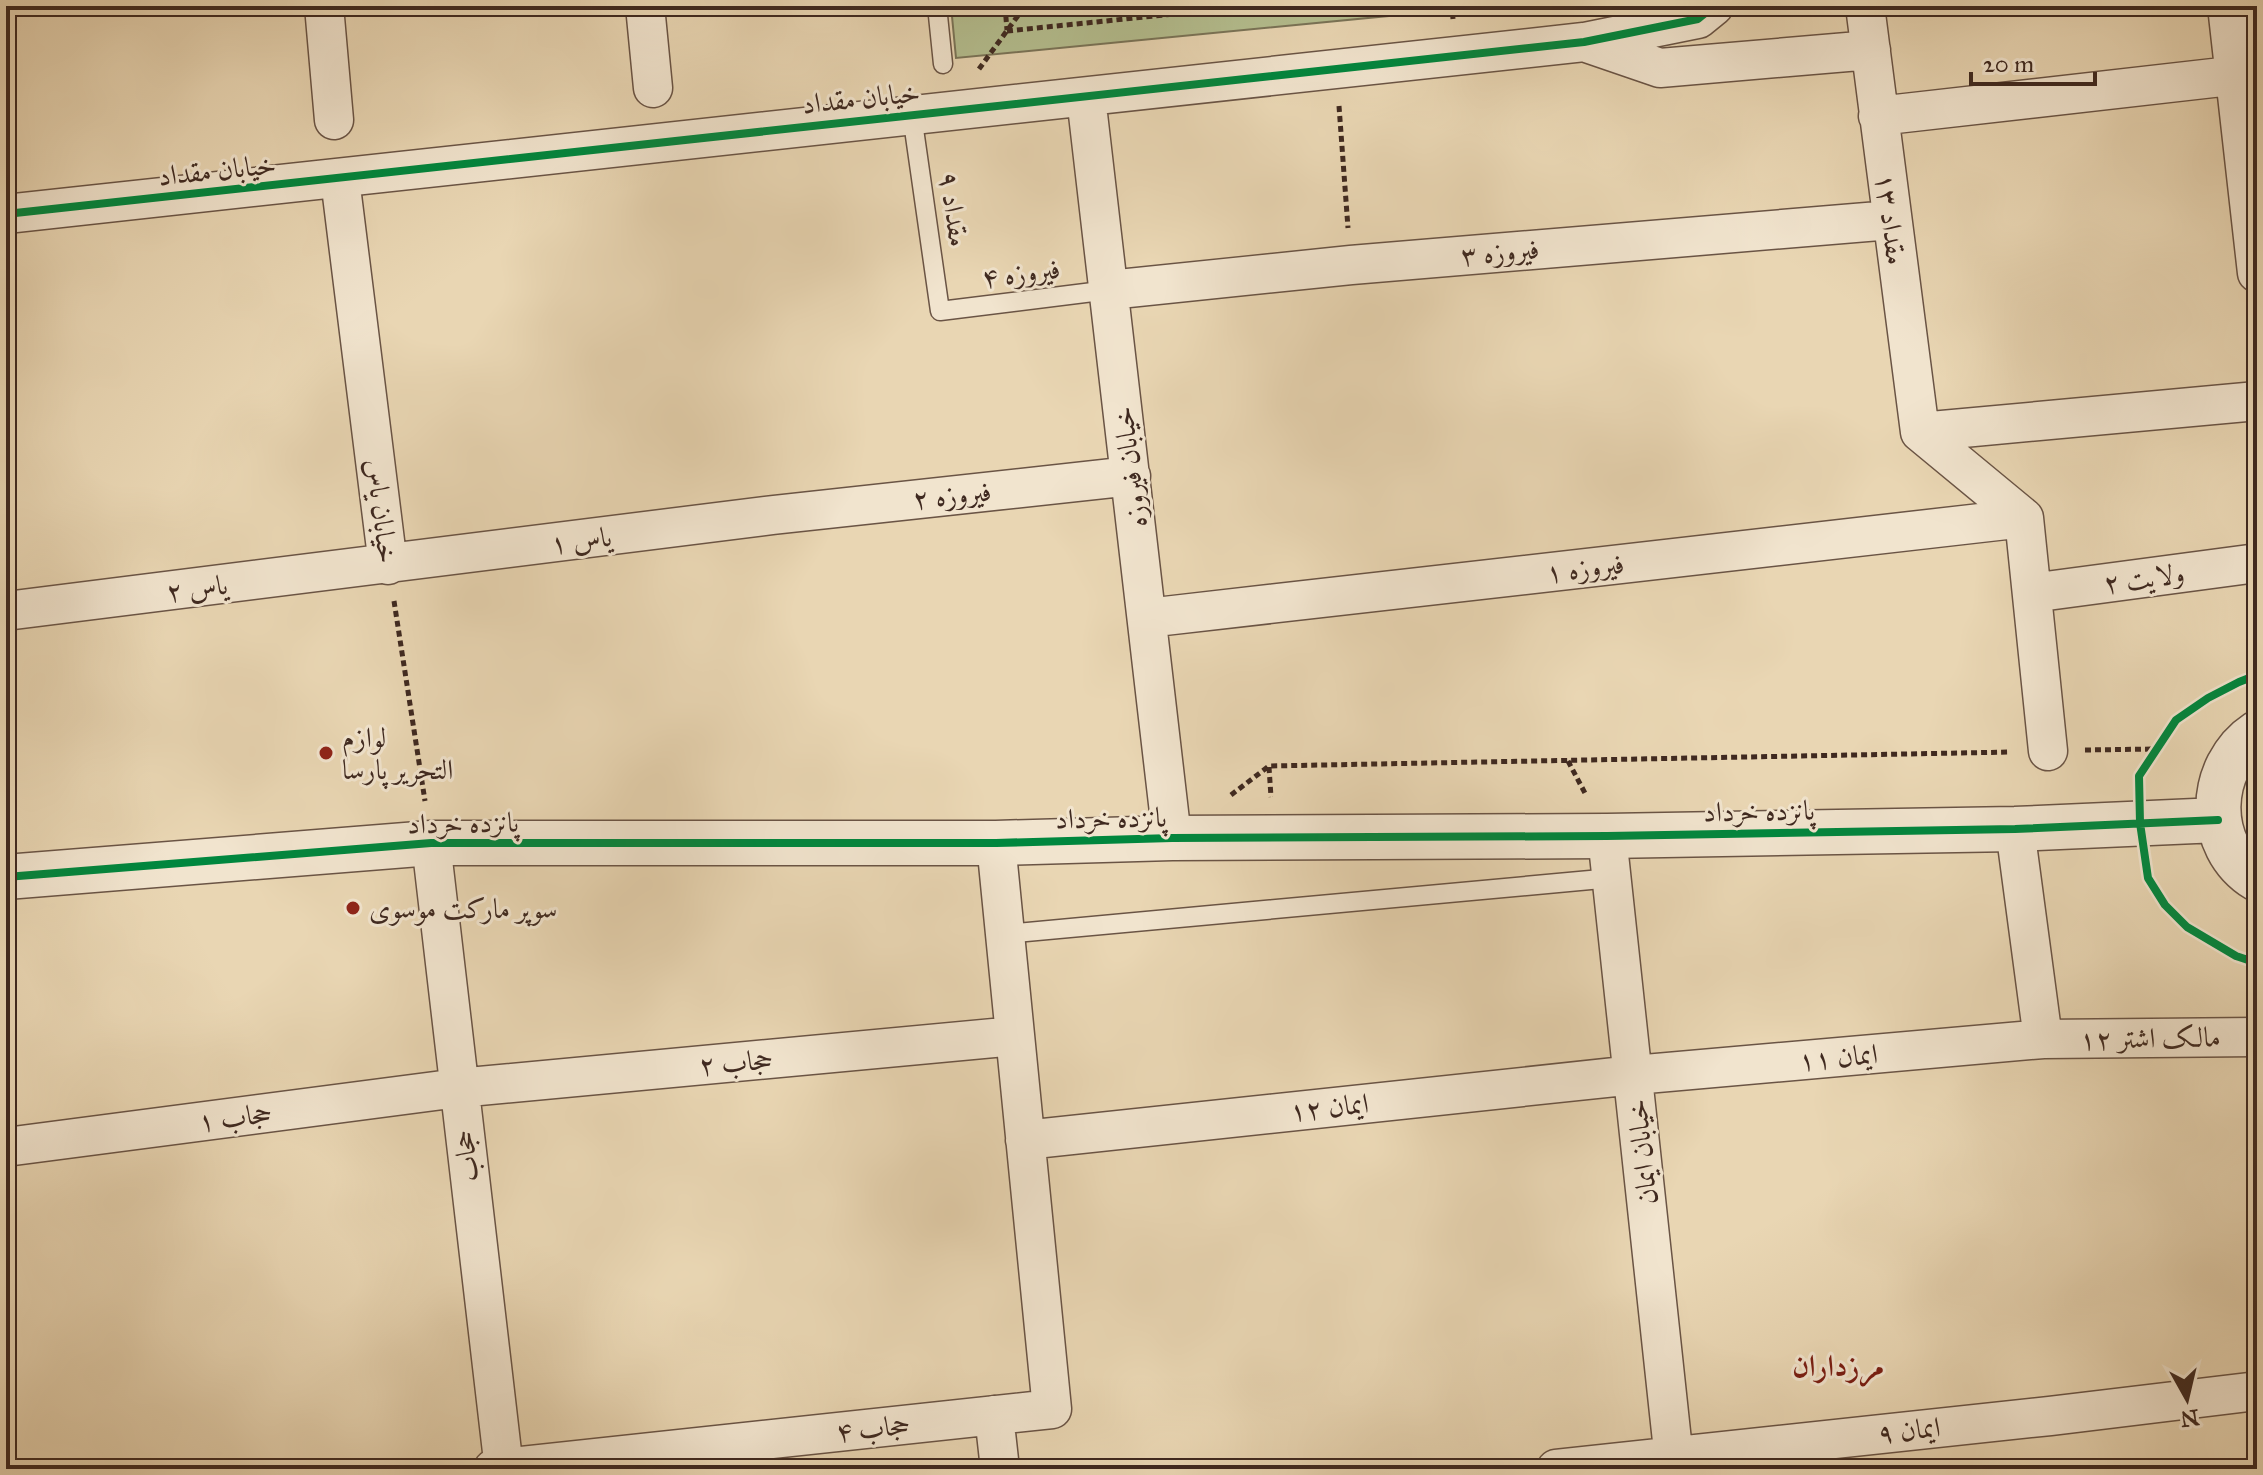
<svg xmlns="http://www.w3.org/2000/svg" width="2263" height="1475" font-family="'IM FELL Great Primer',Amiri,serif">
	<rect width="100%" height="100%" fill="#e9d6b3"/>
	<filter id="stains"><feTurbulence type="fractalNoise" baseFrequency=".0025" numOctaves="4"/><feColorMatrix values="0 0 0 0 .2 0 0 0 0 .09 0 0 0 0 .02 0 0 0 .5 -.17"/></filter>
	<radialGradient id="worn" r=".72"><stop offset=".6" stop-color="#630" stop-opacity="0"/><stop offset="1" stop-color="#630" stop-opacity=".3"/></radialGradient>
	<path fill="#b4be8f" stroke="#7a7458" stroke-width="2" d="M951 6H1418L1419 13 956 58Z"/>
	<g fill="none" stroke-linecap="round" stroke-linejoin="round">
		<g stroke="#6a5445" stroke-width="21">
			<path id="service" d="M937 6 943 64
				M912 115 940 311 1109 290
				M1005 934 1612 878"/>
		</g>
		<g stroke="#6a5445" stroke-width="41">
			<path id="minor" d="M324 6 334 120
				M645 6 653 88
				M1865 6 1920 432
				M2227 6 2257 273
				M1587 43 1660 68 1871 50
				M1086 97 1172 838
				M1878 116 2257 73
				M340 179 388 565
				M6 214 1584 42 1698 19 1714 6
				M1109 290 1351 265 1891 220
				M1920 432 2024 518 2048 751
				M1920 432 2257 401
				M2032 593 2257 563
				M6 611 773 515 1131 476
				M1147 618 2024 518
				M2015 829 2043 1039
				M1607 836 1675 1469
				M431 843 504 1469
				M1025 1140 1634 1075 2043 1039 2257 1037
				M6 1147 458 1088 1015 1036
				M994 1415 1000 1469
				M493 1469 1052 1409 996 843
				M1556 1469 2050 1416 2257 1391"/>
		</g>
		<g stroke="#6a5445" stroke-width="47">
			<path id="tertiary" d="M2257 733C2207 766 2204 847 2257 879
				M6 877 431 843H996L1172 838 1607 836 2015 829 2218 820"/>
		</g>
		<path stroke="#3f2920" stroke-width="5" stroke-dasharray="6 4" stroke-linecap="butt" d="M1005 6 1007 30
			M1452 6 1453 19
			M1007 31 1253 6
			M979 69 1025 6
			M1339 106 1348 228
			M394 601 425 801
			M2085 750 2156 749
			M1568 761 1586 795
			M1269 767 1271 797
			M1231 795 1269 766 2011 752"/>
		<use href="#service" stroke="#f1e4ce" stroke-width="18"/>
		<use href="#minor" stroke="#f1e4ce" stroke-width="38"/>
		<use href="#tertiary" stroke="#f1e4ce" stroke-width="44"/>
		<g stroke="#f1e4ce" stroke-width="13">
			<path id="cycleway" d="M6 214 1584 42 1698 19 1714 6
				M2257 675 2239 682 2208 698 2176 720 2139 776 2140 823 2148 878 2165 905 2187 927 2236 956 2257 963
				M6 877 431 843H996L1172 838 1607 836 2015 829 2218 820"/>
		</g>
		<use href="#cycleway" stroke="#00873e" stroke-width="8"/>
	</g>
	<g fill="#8f2418" stroke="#f1e4ce" stroke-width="3">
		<circle cx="326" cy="753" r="8"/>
		<circle cx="353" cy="908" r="8"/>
	</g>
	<g text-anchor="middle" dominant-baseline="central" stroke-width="6" stroke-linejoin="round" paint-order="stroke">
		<g font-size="28" fill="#3f2920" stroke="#f1e4ce">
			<text transform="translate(861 98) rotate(-6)">خیابان مقداد</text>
			<text transform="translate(217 170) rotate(-6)">خیابان مقداد</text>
			<text transform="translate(954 209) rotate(82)">مقداد ۹</text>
			<text transform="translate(1891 219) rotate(83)">مقداد ۱۳</text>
			<text transform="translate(1500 252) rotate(-5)">فیروزه ۳</text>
			<text transform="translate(1021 273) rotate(-7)">فیروزه ۴</text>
			<text transform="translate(1130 467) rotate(-97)">خیابان فیروزه</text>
			<text transform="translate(952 495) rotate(-6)">فیروزه ۲</text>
			<text transform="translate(382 511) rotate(83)">خیابان یاس</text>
			<text transform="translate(581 540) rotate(-7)">یاس ۱</text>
			<text transform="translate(1585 568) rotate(-7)">فیروزه ۱</text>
			<text transform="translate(2144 578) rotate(-8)">ولایت ۲</text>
			<text transform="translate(197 588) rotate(-7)">یاس ۲</text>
			<text transform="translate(1759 811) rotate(-1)">پانزده خرداد</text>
			<text transform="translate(1111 818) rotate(-1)">پانزده خرداد</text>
			<text transform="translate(463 823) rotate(-1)">پانزده خرداد</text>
			<text transform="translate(2150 1038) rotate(-1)">مالک اشتر ۱۲</text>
			<text transform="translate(1838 1057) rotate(-5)">ایمان ۱۱</text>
			<text transform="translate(736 1062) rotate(-5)">حجاب ۲</text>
			<text transform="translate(1329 1107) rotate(-6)">ایمان ۱۲</text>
			<text transform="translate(235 1117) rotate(-7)">حجاب ۱</text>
			<text transform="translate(1642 1152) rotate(-96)">خیابان ایمان</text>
			<text transform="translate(466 1156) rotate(-97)">حجاب</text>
			<text transform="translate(873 1428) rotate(-6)">حجاب ۴</text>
			<text transform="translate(1909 1430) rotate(-6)">ایمان ۹</text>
		</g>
		<g font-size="28" fill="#3f2920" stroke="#f1e4ce" text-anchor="start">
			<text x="342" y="737">لوازم<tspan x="342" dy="32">التحریر پارسا</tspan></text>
			<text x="369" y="908">سوپر مارکت موسوی</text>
		</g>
		<g font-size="30" font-weight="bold" fill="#7a1f14" stroke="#f1e4ce">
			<text x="1838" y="1366">مرزداران</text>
		</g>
	</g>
	<rect width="2263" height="1475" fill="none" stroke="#e9d6b3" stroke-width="32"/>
	<rect x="8" y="8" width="2247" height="1459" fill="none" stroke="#3f2920" stroke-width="4"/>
	<rect x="16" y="16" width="2231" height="1443" fill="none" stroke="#3f2920" stroke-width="2"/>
	<g transform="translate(2187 1399) rotate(172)" stroke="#f1e4ce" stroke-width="6" paint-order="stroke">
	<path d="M0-6L14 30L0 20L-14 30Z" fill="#3f2920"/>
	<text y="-12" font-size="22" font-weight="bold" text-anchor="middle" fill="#3f2920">N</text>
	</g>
	<path d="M1971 72v12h124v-12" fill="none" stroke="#3f2920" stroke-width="4"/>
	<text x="1983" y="72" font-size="24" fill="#3f2920" stroke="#f1e4ce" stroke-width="6" paint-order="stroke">20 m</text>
	<rect width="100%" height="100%" filter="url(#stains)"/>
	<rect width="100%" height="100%" fill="url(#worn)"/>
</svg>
